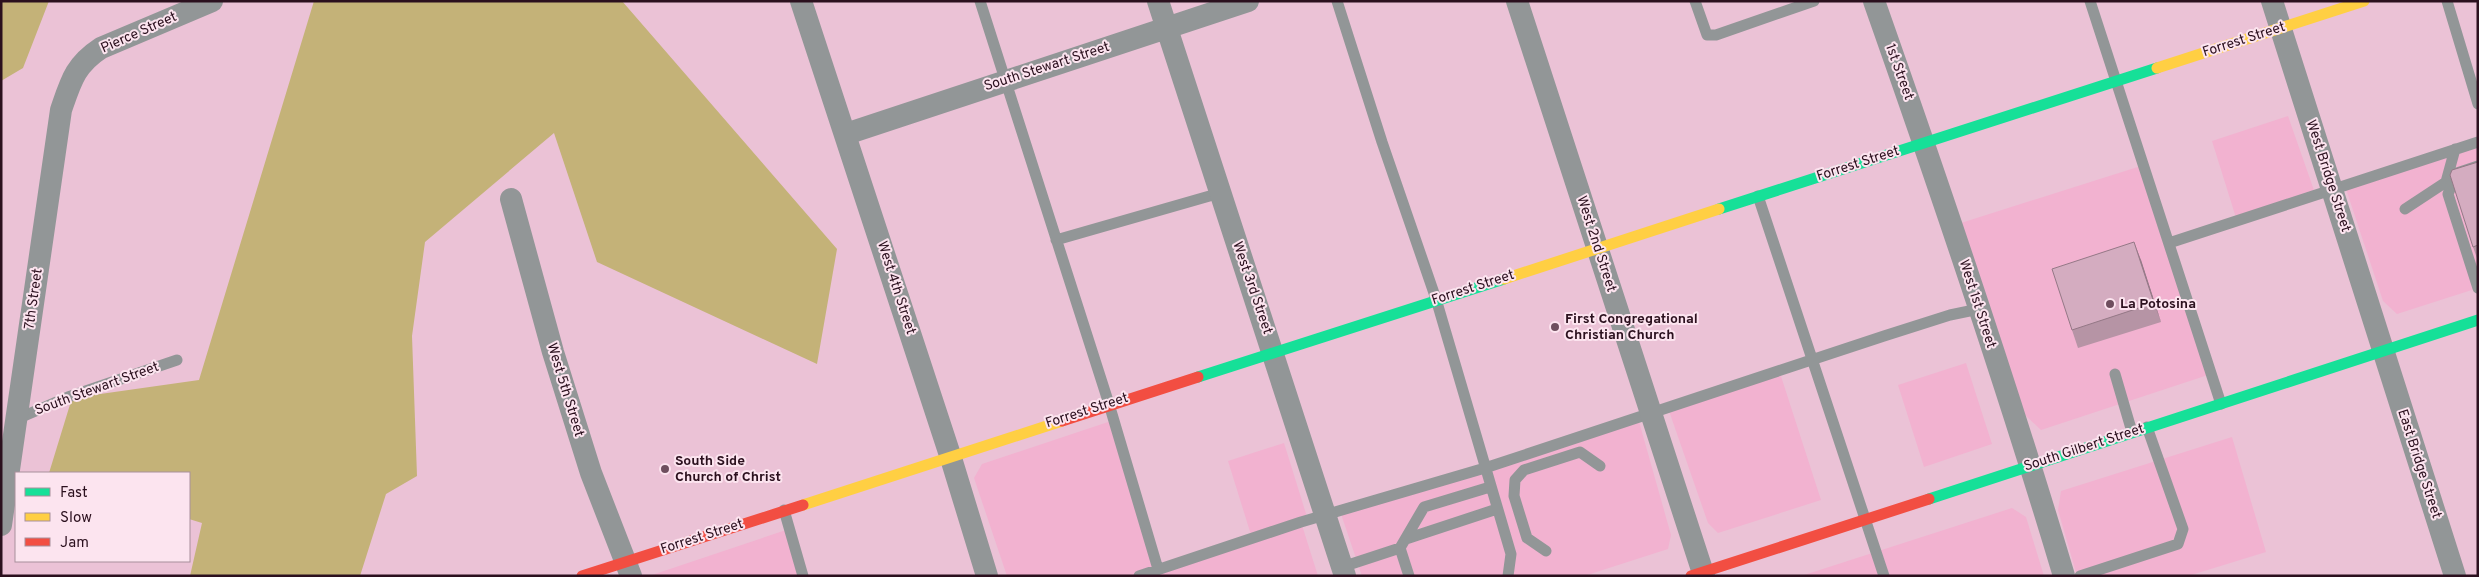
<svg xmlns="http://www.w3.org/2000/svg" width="2479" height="577" font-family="Overpass,sans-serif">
	<rect width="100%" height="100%" fill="#ebc2d6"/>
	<path fill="#f2b2d0" d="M2288 116 2316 196 2237 221 2212 141Z
		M2478 142V288L2397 314 2383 301 2345 186Z
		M2144 165 2211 374 2041 430 2023 413 1961 223Z
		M1966 363 1992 444 1924 467 1898 385Z
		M1779 370 1821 500 1718 533 1708 523 1668 408Z
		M1638 418 1671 535 1668 549 1584 576H1362L1340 511Z
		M1114 420 1158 568 1252 538 1228 461 1284 443 1308 520 1301 522 1318 576H1007L974 478 982 464Z
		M2232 437 2266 552 2188 576H2077L2058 510 2061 491Z
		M2012 508 2026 517 2044 576H1801Z
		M789 529 803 576H649Z"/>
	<path fill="#c4b278" d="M1 1H49L23 68 1 81Z
		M314 1H622L837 249 817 364 597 262 554 133 425 242 412 336 417 476 386 494 360 576H190L202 523 189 519V473H49L72 398 199 380Z"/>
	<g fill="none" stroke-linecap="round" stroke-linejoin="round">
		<path stroke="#929697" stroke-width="11" d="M980 1 1109 404 1158 569
			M1337 1 1382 142 1436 299 1511 554 1508 576
			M1695 1 1707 35H1716L1814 1
			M2090 1 2221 404
			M2447 1 2478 104
			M2478 166 2457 173 2448 194 2478 288
			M1758 196 1884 576
			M2405 209 2446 182 2455 149
			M1056 240 1220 193
			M2169 243 2478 142
			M2115 374 2132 432
			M17 419 68 397 177 360
			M784 510 803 576
			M1406 539 1497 509
			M1400 548 1424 507 1490 487
			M1546 551 1527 538 1514 496 1515 480 1524 470 1580 452 1600 466
			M1342 567 1400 548 1409 576
			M1139 576 1301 522 1485 468 1884 336 1950 315 1979 309
			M2080 576 2178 544 2183 529 2147 427"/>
		<path stroke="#929697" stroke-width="22" d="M801 1 950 455 987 576
			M1158 1 1345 576
			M1517 1 1704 576
			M1874 1C1941 191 2006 382 2064 576
			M2272 1 2455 576
			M846 134 1248 1
			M511 199 553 352 591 473 631 576
			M1 525 61 110C71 81 75 65 101 48L212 1"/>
		<path stroke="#16e098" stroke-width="11" d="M1719 209 2157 68
			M1198 377 1504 279
			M1929 499 2478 320"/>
		<path stroke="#ffcf43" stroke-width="11" d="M2157 68 2364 1
			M1504 279 1719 209
			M803 505 1062 421"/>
		<path stroke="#f24e42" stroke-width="11" d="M1062 421 1198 377
			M582 576 803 505
			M1691 576 1929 499"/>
	</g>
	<path fill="#b694a5" d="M2478 162V261L2473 247Z
		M2141 260 2161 322 2078 348 2072 330Z"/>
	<path fill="#947886" d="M2134 242 2141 260 2161 322 2154 303Z"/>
	<path fill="#d4acc0" stroke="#947886" d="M2478 162V245L2473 247 2450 175 2452 170Z
		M2134 242 2154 303 2072 330 2052 269Z"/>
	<g fill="#6e4e5e" stroke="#fce4ef" stroke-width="2">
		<circle cx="2110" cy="304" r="5"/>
		<circle cx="1555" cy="327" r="5"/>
		<circle cx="665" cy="469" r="5"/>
	</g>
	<g text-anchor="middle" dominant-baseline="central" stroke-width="4" stroke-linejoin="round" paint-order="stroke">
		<g font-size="14" fill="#2b101e" stroke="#fce4ef">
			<text transform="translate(139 33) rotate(-24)">Pierce Street</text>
			<text transform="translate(2244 40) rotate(-18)">Forrest Street</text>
			<text transform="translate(1047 67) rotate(-18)">South Stewart Street</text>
			<text transform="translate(1899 72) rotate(70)">1st Street</text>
			<text transform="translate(1858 164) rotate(-18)">Forrest Street</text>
			<text transform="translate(2328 176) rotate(72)">West Bridge Street</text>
			<text transform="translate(1596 244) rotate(72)">West 2nd Street</text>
			<text transform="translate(896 288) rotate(72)">West 4th Street</text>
			<text transform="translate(1252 288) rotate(71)">West 3rd Street</text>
			<text transform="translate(1473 288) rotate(-18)">Forrest Street</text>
			<text transform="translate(34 299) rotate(-82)">7th Street</text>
			<text transform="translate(1977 304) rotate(72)">West 1st Street</text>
			<text transform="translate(97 389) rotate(-20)">South Stewart Street</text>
			<text transform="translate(565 390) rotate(73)">West 5th Street</text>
			<text transform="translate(1087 411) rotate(-18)">Forrest Street</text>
			<text transform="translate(2084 448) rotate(-18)">South Gilbert Street</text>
			<text transform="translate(2419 464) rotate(72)">East Bridge Street</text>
			<text transform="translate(702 537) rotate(-18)">Forrest Street</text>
		</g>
		<g font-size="14" font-weight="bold" fill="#2b101e" stroke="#fce4ef" text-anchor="start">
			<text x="2120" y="304">La Potosina</text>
			<text x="1565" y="319">First Congregational<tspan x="1565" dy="16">Christian Church</tspan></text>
			<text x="675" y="461">South Side<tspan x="675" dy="16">Church of Christ</tspan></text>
		</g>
	</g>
	<rect width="2479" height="577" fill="none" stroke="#2b101e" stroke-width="5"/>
	<rect x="15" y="472" width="175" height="90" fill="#fce4ef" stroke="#a88f9b"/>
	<rect x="25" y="488" width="25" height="8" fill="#16e098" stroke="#a88f9b"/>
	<text x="60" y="497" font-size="15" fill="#2b101e">Fast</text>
	<rect x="25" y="513" width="25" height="8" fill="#ffcf43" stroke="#a88f9b"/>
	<text x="60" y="522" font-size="15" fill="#2b101e">Slow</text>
	<rect x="25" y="538" width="25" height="8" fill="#f24e42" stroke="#a88f9b"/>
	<text x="60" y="547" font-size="15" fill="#2b101e">Jam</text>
</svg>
